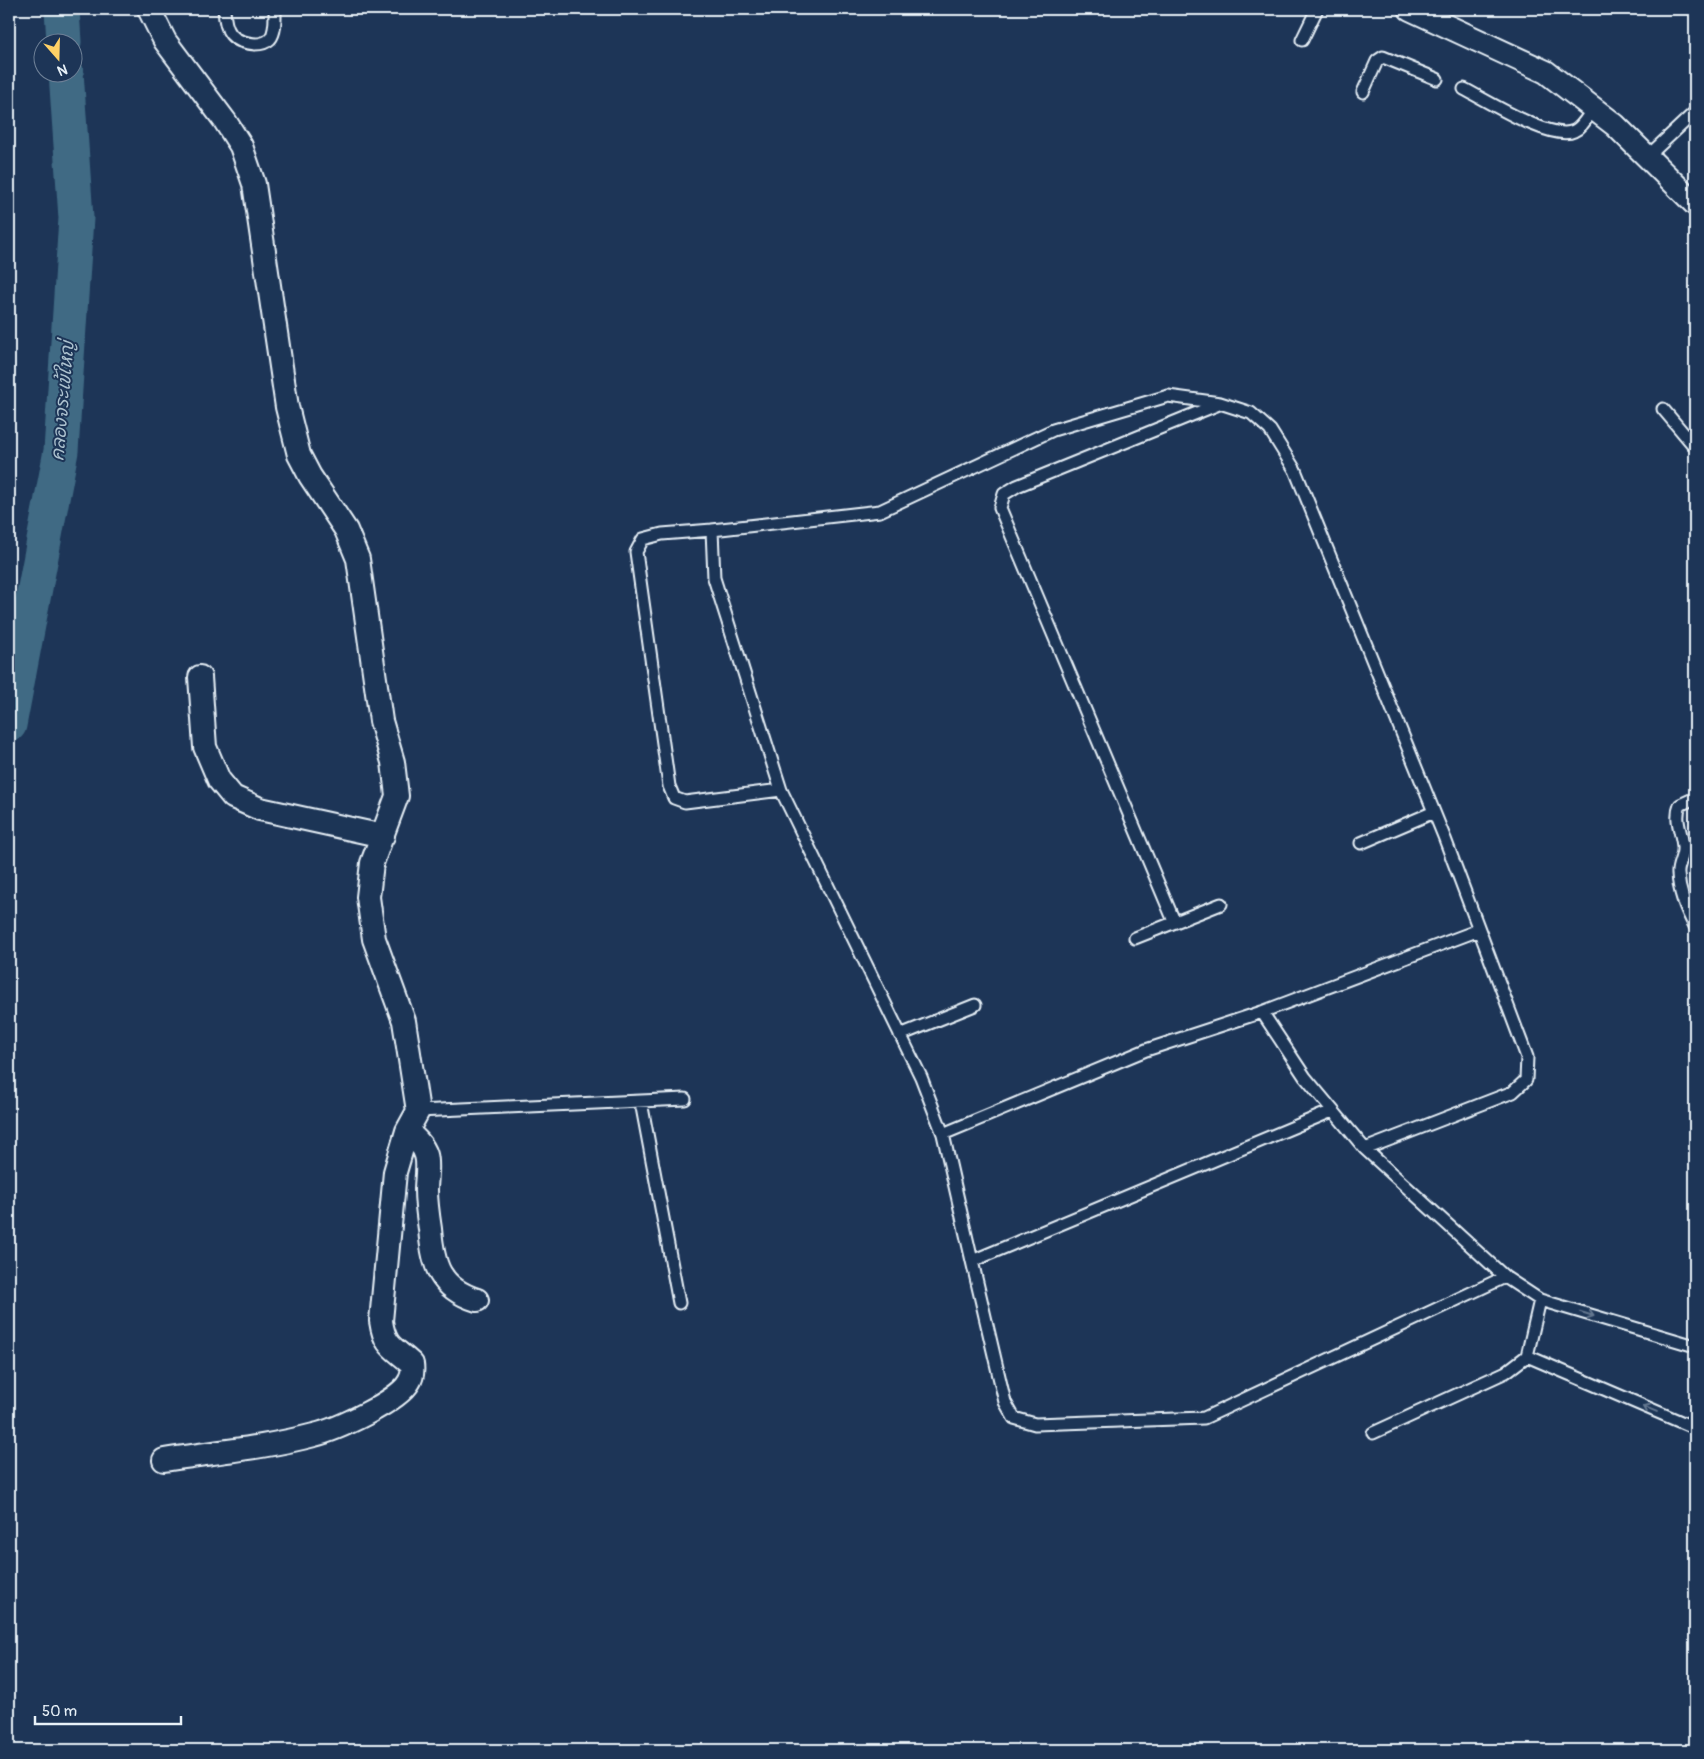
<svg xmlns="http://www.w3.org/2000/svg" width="1704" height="1759" font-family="Pangolin,'Playpen Sans Thai',sans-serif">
	<rect width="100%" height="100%" fill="#1d3557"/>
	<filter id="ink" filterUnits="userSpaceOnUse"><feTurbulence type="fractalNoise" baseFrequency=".02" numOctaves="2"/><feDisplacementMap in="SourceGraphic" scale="10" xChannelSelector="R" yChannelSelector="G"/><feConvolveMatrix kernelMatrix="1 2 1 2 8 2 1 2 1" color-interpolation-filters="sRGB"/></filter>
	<g filter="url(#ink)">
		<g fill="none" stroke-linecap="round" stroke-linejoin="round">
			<path stroke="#3f6b84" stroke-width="35" d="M62 9 64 42
				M9 725 61 451 76 218 66 72"/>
			<g stroke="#e8f1f8" stroke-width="15">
				<path id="lane" d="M224 9C225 32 231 42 255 44 260 44 266 43 270 39 276 32 275 18 275 9
					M1302 40 1317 9
					M1464 89C1486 100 1552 142 1574 131 1583 127 1588 115 1594 108
					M1363 92 1377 61 1383 57 1437 79
					M1647 157 1695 112
					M1663 409 1695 447
					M712 530 662 534 643 539 636 552 669 786 674 798 685 802 781 790
					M1695 798 1680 805C1674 820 1682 832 1683 847 1684 857 1677 865 1678 874 1679 892 1686 910 1695 926
					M1361 843 1434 812
					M1174 921 1000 508 1004 494 1017 486 1219 404
					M1135 938 1221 904
					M1262 1012 1305 1077 1365 1149 1505 1277 1540 1300 1695 1346
					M900 1035 975 1005
					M641 1102 679 1303
					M418 1111 685 1099
					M1332 1111 972 1261 1005 1402 1014 1418 1035 1424 1204 1418 1505 1277
					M943 1134 1146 1050 1262 1012 1479 930
					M972 1261 943 1134 921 1077 781 790 714 578 712 530 880 511 1053 430 1168 396 1220 403 1251 413 1270 430 1295 470 1445 839 1527 1057 1526 1080 1513 1092 1365 1149
					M1527 1356 1695 1428
					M1373 1433 1506 1372 1527 1356 1540 1300"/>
			</g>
			<g stroke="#e8f1f8" stroke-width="26">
				<path id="street" d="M149 9 165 41 225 121 241 146 254 184 287 407 299 455 310 476 346 530 358 559 381 721 393 762 397 796 372 863 368 897 374 939 404 1021 418 1111 407 1131 395 1172 381 1321C385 1348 394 1347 412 1364 413 1371 413 1376 409 1382 399 1401 336 1430 314 1435 265 1448 214 1452 164 1460
					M1410 9 1546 72 1615 125 1695 204
					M200 677 205 747 219 780 233 797 260 809 383 836
					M407 1131C415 1138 423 1145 426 1155 429 1165 426 1180 426 1190 426 1203 428 1216 430 1229 433 1265 439 1288 477 1300"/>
			</g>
			<use href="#lane" stroke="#1d3557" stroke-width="11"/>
			<use href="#street" stroke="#1d3557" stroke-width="22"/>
		</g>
		<defs><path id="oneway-shaft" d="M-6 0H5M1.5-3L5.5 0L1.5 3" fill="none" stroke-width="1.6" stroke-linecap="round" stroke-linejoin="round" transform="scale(1.25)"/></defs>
		<g stroke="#64778f">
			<use href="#oneway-shaft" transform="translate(1587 1314) rotate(17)"/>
			<use href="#oneway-shaft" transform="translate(1650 1409) rotate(-157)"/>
		</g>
	</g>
	<g text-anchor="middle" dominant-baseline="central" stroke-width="4" stroke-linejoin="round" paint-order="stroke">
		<g font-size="18" font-style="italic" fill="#adc2cf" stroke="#1d3557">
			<text transform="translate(63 401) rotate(-85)">คลองจระเข้ใหญ่</text>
		</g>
	</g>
	<rect width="1704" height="1759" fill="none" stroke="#1d3557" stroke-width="30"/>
	<rect x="15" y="15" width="1674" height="1729" fill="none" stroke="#e8f1f8" stroke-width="2" filter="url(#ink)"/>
	<g transform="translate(58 58) rotate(160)"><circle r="24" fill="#1d3557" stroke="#6e8097"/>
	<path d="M0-4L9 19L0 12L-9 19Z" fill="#ffd166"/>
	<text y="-8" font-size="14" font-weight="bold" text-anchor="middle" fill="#e8f1f8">N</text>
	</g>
	<path d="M35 1716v8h146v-8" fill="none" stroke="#e8f1f8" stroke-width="2.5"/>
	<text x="42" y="1716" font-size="15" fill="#e8f1f8" stroke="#1d3557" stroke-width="4" paint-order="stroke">50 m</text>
</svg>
